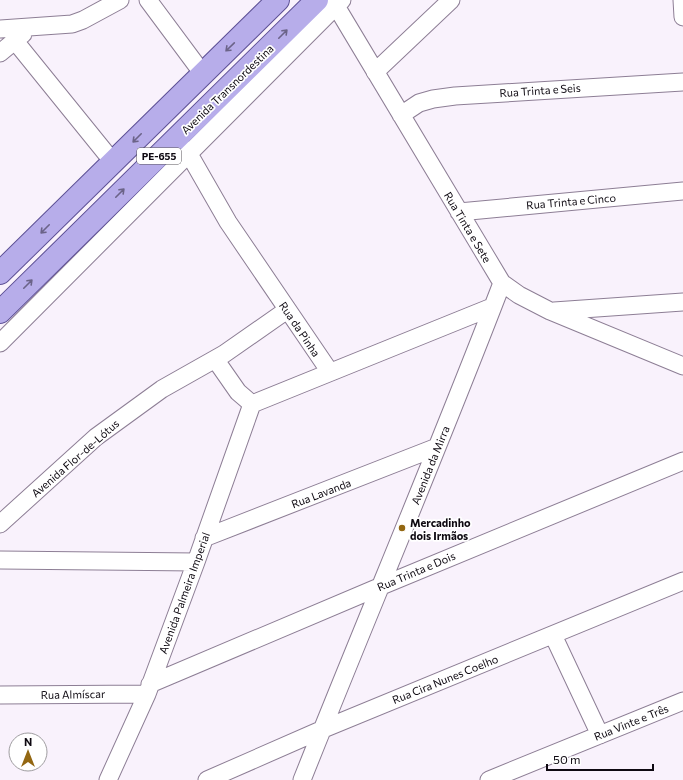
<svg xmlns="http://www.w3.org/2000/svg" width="683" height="780" font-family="Commissioner,sans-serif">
	<rect width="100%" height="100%" fill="#f9f2fc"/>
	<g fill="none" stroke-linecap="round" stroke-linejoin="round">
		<g stroke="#8d7e95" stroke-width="19">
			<path id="minor" d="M148 0 203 74
				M330 0 336 6 502 283 519 295 550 311 683 366
				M682 0 683 17
				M0 29 72 24 83 20 120 0
				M15 41 113 162
				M0 53 23 34
				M375 72 451 0
				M401 115 419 103 433 99 455 96 683 82
				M182 147 189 154 228 222 330 372
				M459 212 683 191
				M554 311 683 302
				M0 343 342 0
				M215 359 238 392 252 404 492 307
				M0 524 96 437 162 389 224 354 287 310
				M204 538 437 447
				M0 560 196 562
				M553 635 600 735
				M150 684 379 587 683 461
				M0 695 147 694
				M108 780 147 694 196 562 252 404
				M207 780 321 730 683 581
				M302 780C368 614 438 450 502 283
				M489 780 683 701"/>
		</g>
		<g stroke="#5d5095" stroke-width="24">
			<path id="primary" d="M0 273 278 0
				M0 312 317 0"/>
		</g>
		<use href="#minor" stroke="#fff" stroke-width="17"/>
		<use href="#primary" stroke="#b7adea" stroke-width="22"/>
	</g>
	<defs><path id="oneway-shaft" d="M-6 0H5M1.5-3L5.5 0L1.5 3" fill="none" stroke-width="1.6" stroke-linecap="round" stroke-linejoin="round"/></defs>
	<g stroke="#6b6388">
		<use href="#oneway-shaft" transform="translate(283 34) rotate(-45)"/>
		<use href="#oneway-shaft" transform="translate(230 47) rotate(136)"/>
		<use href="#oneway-shaft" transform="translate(137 138) rotate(135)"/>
		<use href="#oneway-shaft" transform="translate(120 193) rotate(-45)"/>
		<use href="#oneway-shaft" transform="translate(45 229) rotate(135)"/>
		<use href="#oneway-shaft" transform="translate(28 284) rotate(-45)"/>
	</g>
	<circle fill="#936712" stroke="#fff" stroke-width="1.5" cx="402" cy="528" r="4"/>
	<g text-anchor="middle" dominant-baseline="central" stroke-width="3.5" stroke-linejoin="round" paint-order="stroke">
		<rect fill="#fff" stroke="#565358" stroke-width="1" x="137" y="148" width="44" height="16" rx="3"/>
		<g font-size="10" font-weight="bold" fill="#0e0911">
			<text x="159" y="156">PE-655</text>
		</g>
		<g font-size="11" fill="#0e0911" stroke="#fff">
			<text transform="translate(227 89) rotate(-44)">Avenida Transnordestina</text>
			<text transform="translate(540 90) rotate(-4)">Rua Trinta e Seis</text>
			<text transform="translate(571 201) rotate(-5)">Rua Trinta e Cinco</text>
			<text transform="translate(468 227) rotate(59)">Rua Tinta e Sete</text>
			<text transform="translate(300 329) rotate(56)">Rua da Pinha</text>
			<text transform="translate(75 458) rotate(-41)">Avenida Flor-de-Lótus</text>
			<text transform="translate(430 465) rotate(-68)">Avenida da Mirra</text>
			<text transform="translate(321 493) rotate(-21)">Rua Lavanda</text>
			<text transform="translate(416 571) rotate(-23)">Rua Trinta e Dois</text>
			<text transform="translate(184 593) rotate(-70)">Avenida Palmeira Imperial</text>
			<text transform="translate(445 679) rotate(-22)">Rua Cira Nunes Coelho</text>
			<text transform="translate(73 694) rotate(-1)">Rua Almíscar</text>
			<text transform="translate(631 722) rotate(-22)">Rua Vinte e Três</text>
		</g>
		<g font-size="11" font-weight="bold" fill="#0e0911" stroke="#fff" text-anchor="start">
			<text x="410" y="522">Mercadinho<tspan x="410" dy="13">dois Irmãos</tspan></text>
		</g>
	</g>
	<g transform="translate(28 752)"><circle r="19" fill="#ffffff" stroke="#9f9da0"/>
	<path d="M0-3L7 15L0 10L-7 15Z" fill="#936712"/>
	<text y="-6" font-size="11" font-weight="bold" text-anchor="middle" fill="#0e0911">N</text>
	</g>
	<path d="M547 764v6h106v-6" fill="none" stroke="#0e0911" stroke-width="2"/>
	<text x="553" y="764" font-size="12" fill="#0e0911" stroke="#ffffff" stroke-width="3" paint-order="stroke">50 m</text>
</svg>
